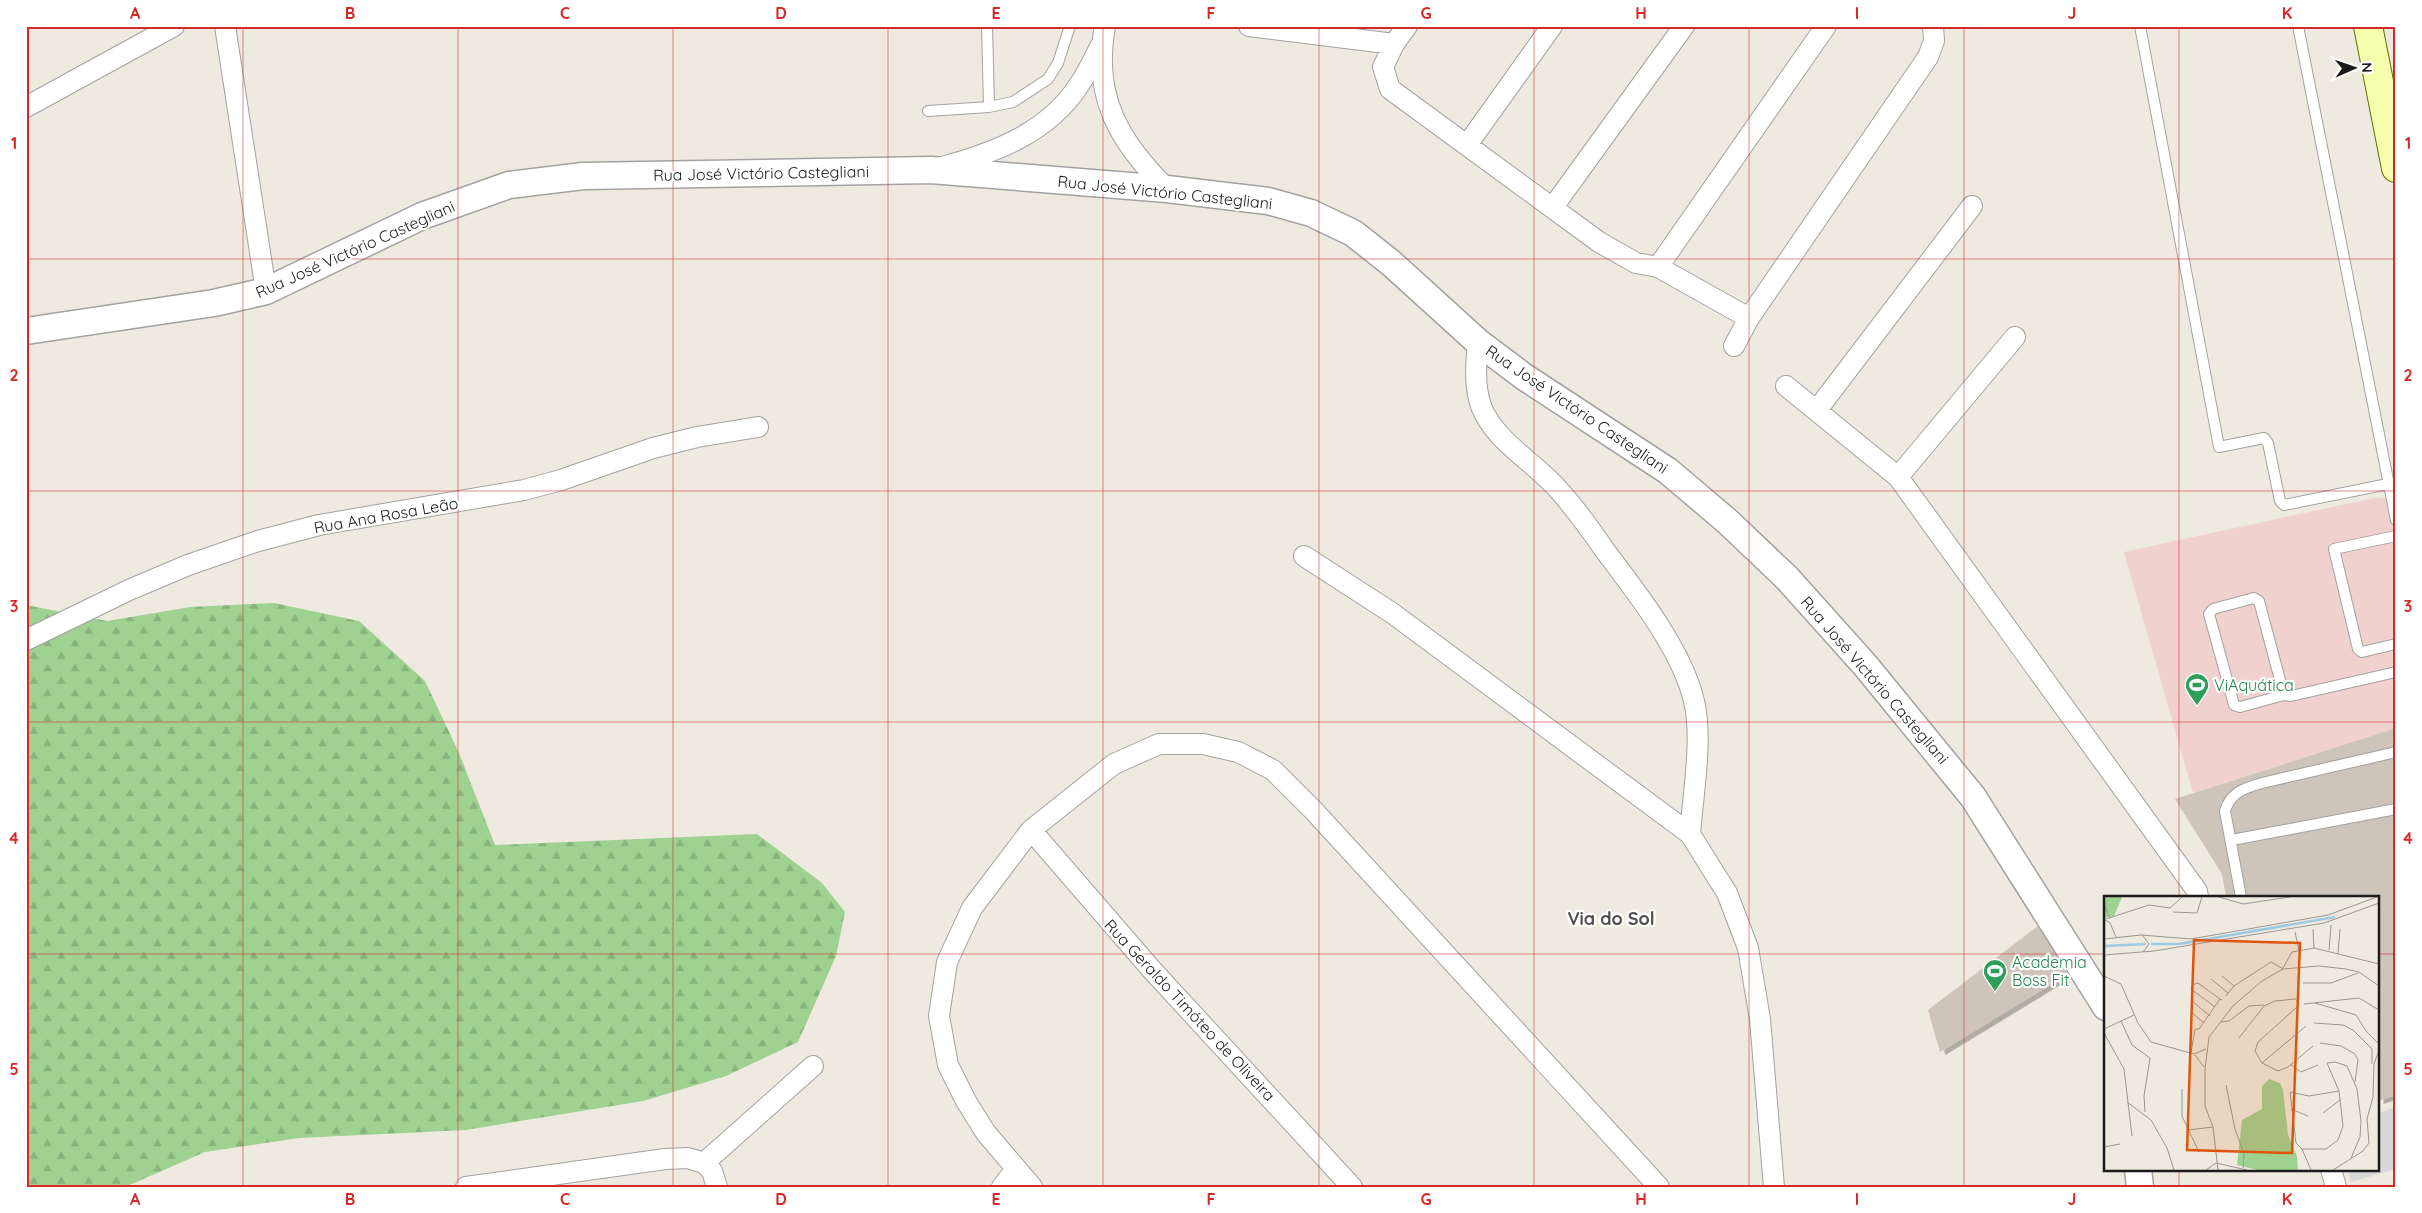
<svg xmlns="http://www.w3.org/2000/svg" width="2422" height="1213" font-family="Quicksand,sans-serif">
	<defs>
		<pattern id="forest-firs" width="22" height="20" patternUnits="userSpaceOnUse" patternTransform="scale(1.25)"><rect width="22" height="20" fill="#9fd191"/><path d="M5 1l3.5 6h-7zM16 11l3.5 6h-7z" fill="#88b37c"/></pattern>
		<filter id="shadow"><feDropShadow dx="5.5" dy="3" stdDeviation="0" flood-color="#0004"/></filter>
	</defs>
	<rect width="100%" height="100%" fill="#eeeae0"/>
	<path fill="#d9d8d8" d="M2396 1107V1169L2351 1182 2348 1169H2378V1113Z"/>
	<path fill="#f1d1cd" d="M2374 498H2396V728L2193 793 2124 552Z"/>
	<path fill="url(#forest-firs)" d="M274 603 359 621 425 681 459 753 495 845 757 834 822 883 845 912 836 956 798 1042 726 1076 643 1101 466 1130 299 1138 205 1152 125 1187H26V605L107 621 190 607Z"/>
	<path fill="#cec4b9" filter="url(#shadow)" d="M2396 728V1095L2378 1101V897H2226L2222 874 2175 799Z
		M2038 926 2068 974 1940 1052 1928 1010Z"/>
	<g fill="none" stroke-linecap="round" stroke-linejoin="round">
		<g stroke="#a2a2a2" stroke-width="12">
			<path id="service" d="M987 26 989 107
				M2140 26 2219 447 2264 438 2268 443 2280 501 2284 505 2388 484
				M2298 26 2396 520
				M928 111 989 107 1013 102 1048 79 1058 63 1070 26
				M2396 536 2334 549 2358 649 2362 652 2396 644
				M2284 695 2259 601 2254 598 2213 609 2209 614 2234 705 2240 707 2284 695 2291 696 2396 672
				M2232 840 2396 809
				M2241 897 2225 811C2230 793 2244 788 2262 783L2396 752"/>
		</g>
		<g stroke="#a2a2a2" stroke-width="22">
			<path id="minor" d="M225 26 266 291
				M1105 26C1092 96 1119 142 1167 189
				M1249 26 1394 44 1383 67 1390 89 1599 242 1636 263 1658 267 1749 318 1734 346
				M1394 44 1407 26
				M26 107 174 26
				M1467 145 1552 26
				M942 167C994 153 1048 133 1079 85 1088 72 1094 58 1101 45
				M1553 207 1684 26
				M1658 267 1826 26
				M1749 318 1928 57 1934 41 1933 26
				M1478 342C1476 363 1474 385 1481 406 1494 440 1531 460 1555 486 1574 506 1590 529 1606 552 1637 593 1682 650 1694 701 1703 738 1693 795 1690 834
				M1786 386 1898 477 2197 891 2198 897
				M1817 410 1972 206
				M1898 477 2015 337
				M1304 556 1392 613 1690 834 1727 893 1748 948 1760 1019 1774 1187
				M26 640 129 590 188 565 258 541 319 525 524 490 561 480 653 448 697 437 758 427
				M1031 830 1152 970 1352 1187
				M704 1163 813 1066
				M704 1163 712 1171 717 1187
				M2331 1169 2336 1187
				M466 1187 665 1159 688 1158 704 1163
				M1002 1187 1016 1169
				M1032 1187 986 1133 966 1101 948 1065 939 1016 947 962 972 908 1031 830 1114 764 1159 744H1203L1238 752 1273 770 1315 812 1659 1187"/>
		</g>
		<g stroke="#a2a2a2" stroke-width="29">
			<path id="tertiary" d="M26 331 214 303 266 291 422 216 509 185 583 176 931 170 1167 189 1268 201 1311 213 1353 233 1391 263 1478 342 1523 376 1668 471 1727 521 1787 578 1865 665 1973 797 2106 1007
				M2138 1169 2140 1187"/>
		</g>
		<g stroke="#5f7400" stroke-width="30">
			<path id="secondary" d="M2368 26 2396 168"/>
		</g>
		<use href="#service" stroke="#fff" stroke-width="10"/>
		<use href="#minor" stroke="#fff" stroke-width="20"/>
		<use href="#tertiary" stroke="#fff" stroke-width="26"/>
		<use href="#secondary" stroke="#f4fead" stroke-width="28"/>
	</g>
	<path fill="none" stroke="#d62828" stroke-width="1" stroke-opacity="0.55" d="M243 26V1187M458 26V1187M673 26V1187M888 26V1187M1103 26V1187M1319 26V1187M1534 26V1187M1749 26V1187M1964 26V1187M2179 26V897M26 259H2396M26 491H2396M26 722H2396M26 954H2106M2378 954H2396M2179 1169V1187"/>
	<defs>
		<g id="stadium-pin" transform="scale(1.25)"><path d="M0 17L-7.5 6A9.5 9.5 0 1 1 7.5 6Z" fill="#2e9e5b" stroke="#fff"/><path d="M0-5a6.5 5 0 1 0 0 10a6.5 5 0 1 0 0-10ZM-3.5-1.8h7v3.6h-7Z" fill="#fff"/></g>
	</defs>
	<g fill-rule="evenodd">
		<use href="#stadium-pin" x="2197" y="685"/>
		<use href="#stadium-pin" x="1995" y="971"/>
	</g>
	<g text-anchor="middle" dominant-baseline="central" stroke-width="4.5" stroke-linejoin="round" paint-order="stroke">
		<g font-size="16" fill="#1b1b1b" stroke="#fff">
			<text transform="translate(761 173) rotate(-1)">Rua José Victório Castegliani</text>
			<text transform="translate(1165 192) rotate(6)">Rua José Victório Castegliani</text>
			<text transform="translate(355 249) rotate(-24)">Rua José Victório Castegliani</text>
			<text transform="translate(1577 409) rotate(34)">Rua José Victório Castegliani</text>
			<text transform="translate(386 515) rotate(-10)">Rua Ana Rosa Leão</text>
			<text transform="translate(1875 680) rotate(49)">Rua José Victório Castegliani</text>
			<text transform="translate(1190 1010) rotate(47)">Rua Geraldo Timóteo de Oliveira</text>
		</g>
		<g font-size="16" fill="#27864d" stroke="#fff" text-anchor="start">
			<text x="2214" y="685">ViAquática</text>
			<text x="2012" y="962">Academia<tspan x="2012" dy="18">Boss Fit</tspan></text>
		</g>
		<g font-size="18" font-weight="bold" fill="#4e4e4e" stroke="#fff">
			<text x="1611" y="918">Via do Sol</text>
		</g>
	</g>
	<g transform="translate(2104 896)">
		<rect width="275" height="275" fill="#eeeae0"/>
		<path d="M0 1H18L10 20 0 22ZM165 183 176 187 179 194 184 239 193 260 194 274H154L133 269 138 224 158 213V190Z" fill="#9fd191"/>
		<path fill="none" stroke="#9ccbe0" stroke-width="2.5" d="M47 48H75L231 21M0 50 42 48"/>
		<path fill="none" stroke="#9a9791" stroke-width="1" d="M115 1 139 8 186 1M0 8 6 22M69 16 93 17 98 1M0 23 6 27 12 41M2 23 45 9 66 12 78 1M209 33 210 52M191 36 195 54M38 39 45 48 39 56M0 43 37 39 87 43 224 19 273 1M225 54 227 29M234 57 236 33M0 59 50 55 220 27 275 7M179 72 188 56 210 52 275 68M0 80 17 88 34 127 47 146 90 158 102 153M118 80 130 90M107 83 124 97M199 87H227L254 77M122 100 130 90 167 66 179 73M88 105 106 120M211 107 252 119 262 135 275 148M200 108 255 102 275 114M111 111 87 93 88 89 94 87 116 103M87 116 100 127M17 125 28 149 46 162 40 200 41 216M117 126 125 125 145 110 160 109M210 127 239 129 249 134 268 153V168M0 133 30 119M0 137 20 173 28 240M135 142 160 110 171 105 191 103 195 106 193 111 154 146 151 155 158 167 174 175 184 171 209 150M216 147 237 150 251 158 254 164 251 186M87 157 91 133H95L116 103 118 104M91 159 100 171M158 167 202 130M187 169 197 176 214 169M122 189 131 233 140 258 139 272M78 193V220L95 256M186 196 192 247 198 253H222L234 244 239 230 235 195 223 167 231 166 243 170 253 193 257 225 256 241 247 262M186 196 205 200 235 195M23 206 47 224 63 252 70 274M187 213 204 220M219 217 236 204M84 234 109 231M0 251 16 248M198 253 207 274M102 274 112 267 143 274M114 274 109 231 101 210V173L105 141 129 110 158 85 179 73 215 70 242 73 255 76 275 90M229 274 259 255 265 247 263 223 269 201 270 168 275 154"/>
		<path fill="#de560d" fill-opacity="0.15" stroke="#de560d" stroke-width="2.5" d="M90 44 196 47 188 257 83 254Z"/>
		<rect width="275" height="275" fill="none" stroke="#1b1b1b" stroke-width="2.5"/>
	</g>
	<rect width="2422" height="1213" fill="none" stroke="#ffffff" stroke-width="55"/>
	<g transform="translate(2354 68) rotate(88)" stroke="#ffffff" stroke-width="4" paint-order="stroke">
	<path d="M0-4L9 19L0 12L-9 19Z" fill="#1b1b1b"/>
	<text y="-8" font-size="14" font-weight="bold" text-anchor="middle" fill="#1b1b1b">N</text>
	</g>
	<rect x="28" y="28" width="2366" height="1158" fill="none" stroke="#d62828" stroke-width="2"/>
	<g font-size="16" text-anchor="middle" font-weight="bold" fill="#d62828">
		<text x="135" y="19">A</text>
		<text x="350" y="19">B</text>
		<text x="565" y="19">C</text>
		<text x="781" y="19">D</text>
		<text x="996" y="19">E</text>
		<text x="1211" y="19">F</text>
		<text x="1426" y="19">G</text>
		<text x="1641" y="19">H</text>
		<text x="1857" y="19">I</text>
		<text x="2072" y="19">J</text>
		<text x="2287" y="19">K</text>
		<text x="14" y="149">1</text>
		<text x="2408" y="149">1</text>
		<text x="14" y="381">2</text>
		<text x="2408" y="381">2</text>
		<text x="14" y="612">3</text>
		<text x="2408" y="612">3</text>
		<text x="14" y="844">4</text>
		<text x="2408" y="844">4</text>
		<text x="14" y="1075">5</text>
		<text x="2408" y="1075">5</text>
		<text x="135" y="1205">A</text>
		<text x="350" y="1205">B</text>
		<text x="565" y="1205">C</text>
		<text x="781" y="1205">D</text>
		<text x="996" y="1205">E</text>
		<text x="1211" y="1205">F</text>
		<text x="1426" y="1205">G</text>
		<text x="1641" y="1205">H</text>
		<text x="1857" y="1205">I</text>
		<text x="2072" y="1205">J</text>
		<text x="2287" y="1205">K</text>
	</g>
</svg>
